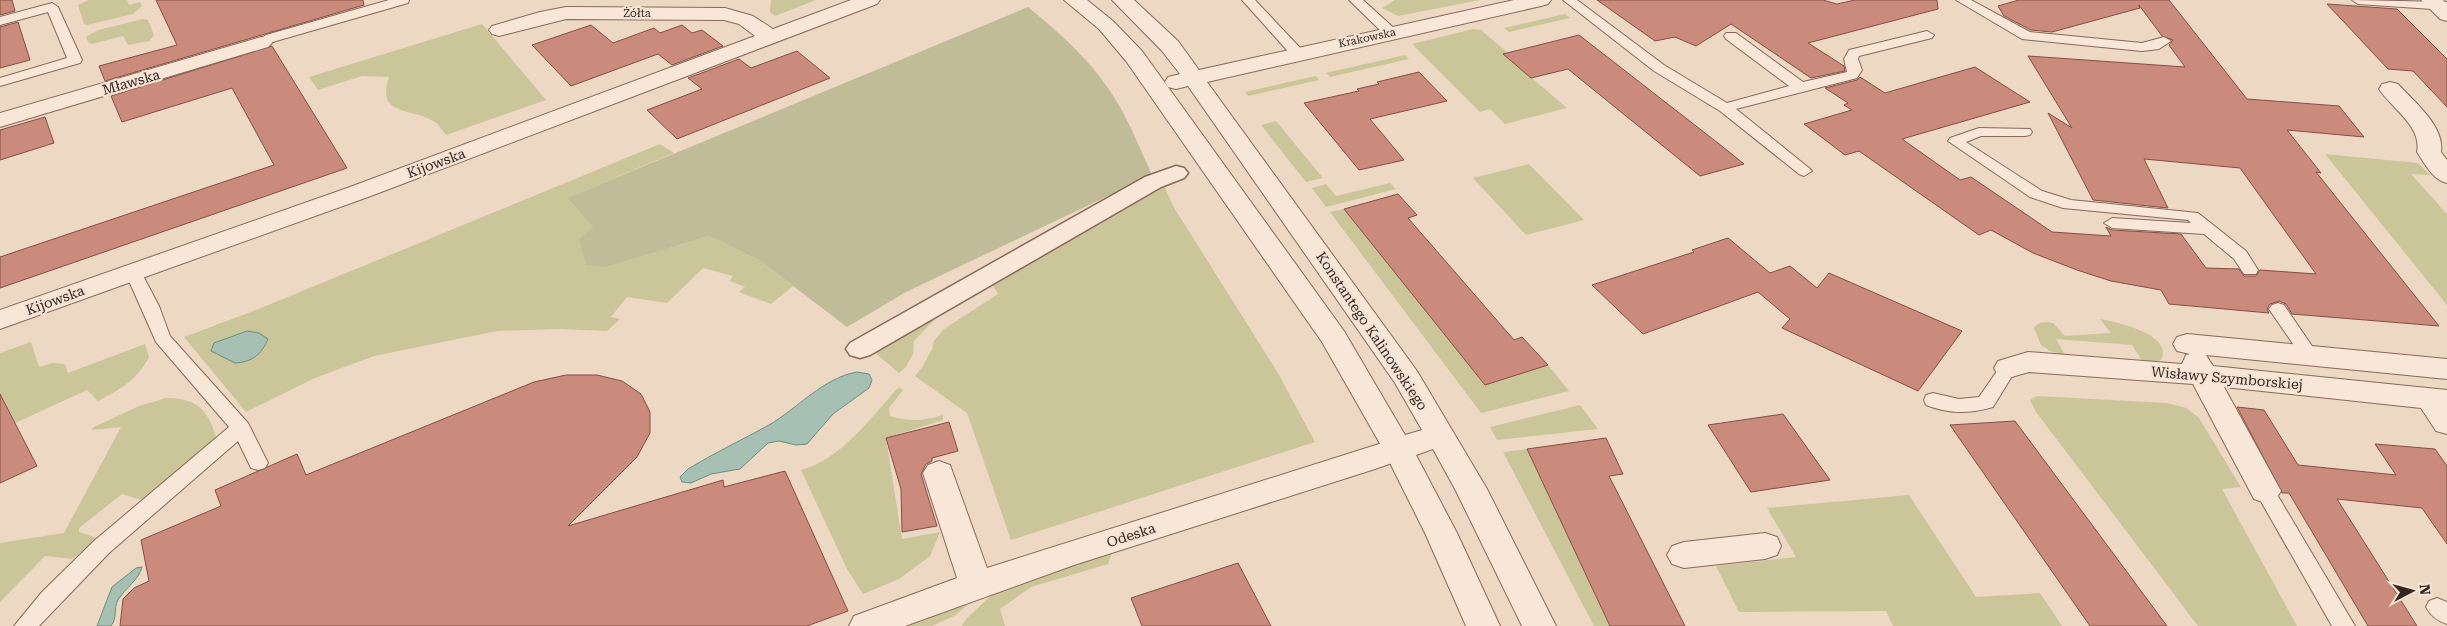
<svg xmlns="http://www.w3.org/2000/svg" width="2447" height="626" font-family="'Roboto Serif',serif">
	<rect width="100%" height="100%" fill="#edd8c4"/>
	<path fill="#cac699" d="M89 0H127L129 5 140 2 142 6 133 14 87 25 84 24 78 5Z
		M771 0H816L775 16 770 12Z
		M1395 0H1480L1398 16 1382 8Z
		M1565 14 1570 18 1509 32 1504 28Z
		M143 19 148 20 154 35 149 41 128 45 123 36 92 44 88 42 86 37 98 30Z
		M482 24 546 100 446 135C442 130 439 124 433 121 410 107 376 117 389 77L362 76 318 90 309 77Z
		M1473 29 1481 30 1508 53 1504 54 1567 108 1505 124 1490 109 1480 112 1412 44Z
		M1405 55 1409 59 1330 77 1326 73Z
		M1316 76 1319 80 1248 96 1245 92Z
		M1276 121 1323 178 1306 182 1261 125Z
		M660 144 674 153 567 198 593 227 607 267 709 236 759 260 793 286 771 304 739 292 745 287 730 281 733 276 703 268 667 303 627 297 611 317 620 319 607 331 560 329 497 331 374 356 315 378 246 412 184 337 261 308Z
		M2325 154 2418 163 2430 175 2411 174 2447 214V305Z
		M1529 164 1584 220 1526 235 1473 178Z
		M1163 183 1173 206 1278 373 1315 442 1011 540 967 413 915 376 923 366 932 349 934 341 944 329 998 294 992 284Z
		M1390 183 1396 189 1326 207 1312 188 1326 184 1336 196Z
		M1344 209 1485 385 1548 365 1569 391 1481 413 1330 212Z
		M958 304 936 318 914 341 913 354 906 367 899 373 873 351Z
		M2100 319C2116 322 2174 334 2161 360L2153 362H2143L2132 345 2056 339 2065 355 2050 351 2041 345 2034 328C2038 321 2046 322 2053 323L2065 336 2111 333Z
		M31 342 39 367 52 363 65 364 68 373 145 344 149 357C138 379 120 390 98 401L87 390 0 430V353Z
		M899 387 903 390 889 408 890 416C909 422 923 421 943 415V420L886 438 902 539 940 532 930 556 899 579 863 594 847 569 801 470C841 460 871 417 899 387Z
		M2037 396 2167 403 2186 408 2199 418 2241 487 2222 489 2297 626H2198L2036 412 2030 400Z
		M166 398C196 398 208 409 216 437L213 443 142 500 122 494 79 528V532L97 538 73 559 45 556 0 602V543L64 533 121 427 92 430 94 427 139 406Z
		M1580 405 1598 429 1497 440 1490 427Z
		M1527 449 1610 626H1594L1503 452Z
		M1909 495 1976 597 2040 593 2062 626H1893L1886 611 1739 612 1716 566 1796 557 1767 508Z
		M1112 552 1108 564 1031 587 1000 609 1005 626H962L966 619 1000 587Z
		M976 597 956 615 932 626H904Z"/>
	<path fill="#c0bc98" d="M1028 7C1062 35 1094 63 1117 102 1131 125 1141 151 1152 175L906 292 847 327 759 260 709 236 607 267 586 265 579 239 593 227 567 198Z"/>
	<path fill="#a6c0b3" stroke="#6d8e7f" d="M247 331 259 333 268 339C261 355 252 362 235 363L211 351 214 343Z
		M857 372 869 374 872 380 869 388 833 414 807 444 796 445 779 441 768 443 740 469 711 474 691 483 682 482 680 477 688 469C714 453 742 440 769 425 798 408 823 378 857 372Z
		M142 567C139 580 125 588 118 600 113 609 118 617 111 626H97L112 587 136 568Z"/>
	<path fill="#ca8b7c" stroke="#854e42" d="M0 0H12L15 11 0 15Z
		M156 0H363L364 5 105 81 99 66 177 45Z
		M1597 0H1823L1837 4 1855 0H1937L1938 9 1808 43 1844 66 1845 71 1811 78 1731 24 1696 46 1675 37 1655 41Z
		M2019 0H2169L2247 99 2339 106 2364 137 2287 130 2321 173 2316 172 2439 326 2292 314 2286 304 2279 301 2270 304 2267 309 2269 313 2169 304 2161 290 2111 281 2077 270 2033 253 1991 230 1979 235 1859 151 1845 155 1804 124 1852 110 1844 105 1848 103 1825 88 1857 80 1860 77 1885 93 1975 67 2030 102 1902 139 1960 180 1971 177 2052 232 2111 236 2106 227 2112 230 2181 234 2206 268 2239 269 2244 276H2256L2260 270 2316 274 2240 168 2144 159 2168 208 2093 200 2048 113 2072 128 2028 56 2185 67 2169 45 2173 40 2162 36 2139 5 2140 8 2052 32 2031 30 2004 16 1998 6Z
		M2327 4 2397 9 2447 59V107L2413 71 2388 69Z
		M18 22 30 60 0 68V27Z
		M591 25 613 43 654 28 660 33 682 25 692 33 702 30 723 46 672 65 658 54 571 86 532 45Z
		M1579 35 1723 147 1744 164 1700 176 1568 69 1531 78 1503 54Z
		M272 46 347 168 0 288V257L274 165 232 88 122 122 111 96Z
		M797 51 830 78 677 139 647 110 702 89 688 78 739 59 751 68Z
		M1419 72 1447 101 1370 119 1404 160 1359 170 1304 103 1359 91 1357 89 1379 84 1377 82Z
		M45 117 54 143 0 160V130Z
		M1398 194 1417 215 1408 218 1514 340 1522 337 1548 365 1485 385 1344 209Z
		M1728 238 1770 273 1790 266 1817 288 1829 273 1962 331 1918 391 1782 328 1790 319 1758 292 1643 334 1592 285 1694 252 1692 250Z
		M566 375H597L622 381 641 394 650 412V433L637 457 568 526 723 480 724 487 785 471 848 611 807 626H120L123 599 134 588 149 581 141 540 221 506 215 490 297 454 306 475 534 382Z
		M0 394 37 466 0 483Z
		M2237 407 2264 410 2298 465 2396 475 2375 444 2435 449 2447 466V544L2422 508 2337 499 2417 626H2368L2289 493H2282Z
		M1783 414 1830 480 1751 492 1708 425Z
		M2015 421 2167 626H2090L1950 425Z
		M949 422 958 451 932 458V461L926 464 921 474 937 526 902 532 901 489 886 438Z
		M1606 438 1623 474 1609 476 1685 626H1610L1527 449Z
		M1238 563 1271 626H1142L1131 598Z"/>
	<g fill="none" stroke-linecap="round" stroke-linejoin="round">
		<g stroke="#87695b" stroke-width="2">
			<path id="service" d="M389 0H409L408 3 276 41 261 47 254 43 266 35Z
				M1242 0H1255L1303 51 1305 54 1303 57H1293Z
				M1349 0H1363L1396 30 1398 33 1396 36H1386Z
				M1563 0H1577L1664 65 1727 103 1789 86 1726 39 1724 36 1726 33H1736L1803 82 1847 72 1844 59 1849 50 1927 31 1934 35 1932 38 1859 56 1858 59 1862 70 1857 78 1736 109 1809 168 1812 171 1804 176 1799 174 1720 111 1654 71Z
				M1956 0H1971L2030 32 2142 43 2164 37 2171 41 2159 49 2142 51 2022 39Z
				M2352 0 2447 2V10L2358 4Z
				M52 3 58 7 82 60 80 63 0 86V78L67 58 48 12 0 25V17Z
				M1979 128 2030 129 2032 132 2030 135 2025 136H1981L1966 142 2042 191 2071 200 2198 213 2246 251 2258 270 2256 274H2244L2234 259 2204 234 2112 228 2104 223 2112 218 2191 223 2188 220 2063 208 2030 197 1948 141 1950 138Z
				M133 267 139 268 141 272 159 306 170 336 248 423 268 463 265 468 258 470 251 468 238 441 109 553 39 626H14L42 592 94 541 229 427 156 342 125 272 127 268Z
				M2278 303 2284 305 2316 352 2319 356 2316 360 2310 362 2304 360 2269 309 2272 305Z
				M2008 362 2014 364 2017 368 1993 407C1969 414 1949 414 1926 405L1924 400 1926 395 1933 393 1959 399 1979 397 2002 364Z
				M2265 483 2272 486 2355 626H2332L2255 491 2258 486Z
				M2437 598 2447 602V624C2437 621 2431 616 2426 607L2429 601Z"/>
		</g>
		<g stroke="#87695b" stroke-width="3">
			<path id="pedestrian" d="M1176 166 1184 168 1188 173 1184 178 1161 187 870 355 860 358 850 355 846 349 850 343 1145 177Z"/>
		</g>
		<g stroke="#87695b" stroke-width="2">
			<path id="minor" d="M851 0H880L877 4 368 197 0 329V310L350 187 755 36 739 24 724 20 566 19 499 36 492 34 489 30 492 26 540 12 566 7 725 8 753 16 773 29Z
				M261 37 268 39 272 43 268 47 0 127V113Z
				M2390 82 2398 84C2414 102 2445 126 2441 152L2447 160V183C2433 180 2425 164 2417 152 2422 126 2392 109 2379 89L2382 84Z
				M2187 334 2447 359V379L2206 355 2213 366 2447 390V434L2436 431 2421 408 2224 387 2281 491 2276 499 2265 503 2254 499 2193 384 2029 372 2008 378 1998 375 1994 368 1998 361 2028 352 2182 364 2186 355 2190 354 2177 351 2173 344 2177 337Z
				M1398 438 1409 441 1413 449 1409 457 1375 469 1074 565 905 626H849L854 616 957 578 923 473 928 465 939 461 950 465 987 568Z
				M1765 533 1777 537 1781 546 1777 555 1765 559 1684 568 1672 564 1667 555 1672 546 1684 542Z"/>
		</g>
		<g stroke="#87695b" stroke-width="2">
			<path id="tertiary" d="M1064 0H1087L1113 21 1142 51 1344 331 1405 435 1422 430 1395 383 1188 86 1176 89 1168 87 1165 82 1168 77 1180 74 1162 51 1112 0H1134L1178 41 1199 70 1514 0H1551L1548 4 1541 6 1207 82 1417 371 1487 489 1556 626H1522L1456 491 1433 449 1416 455 1457 533 1500 626H1466L1425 533 1383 449 1322 342 1126 61 1099 29Z
				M2421 0H2443L2447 4V21L2440 19Z"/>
		</g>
		<use href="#service" fill="#f8e7d7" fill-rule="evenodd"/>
		<use href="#pedestrian" fill="#f8e7d7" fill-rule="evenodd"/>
		<use href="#minor" fill="#f8e7d7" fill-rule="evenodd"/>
		<use href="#tertiary" fill="#f8e7d7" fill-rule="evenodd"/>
	</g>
	<g text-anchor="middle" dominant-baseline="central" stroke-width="4.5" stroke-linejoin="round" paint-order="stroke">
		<g font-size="11" fill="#37251f" stroke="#f4e4d4">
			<text x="637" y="13">Żółta</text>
			<text transform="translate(1367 38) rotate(-12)">Krakowska</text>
		</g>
		<g font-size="14" fill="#37251f" stroke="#f4e4d4">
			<text transform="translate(131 82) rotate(-16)">Mławska</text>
			<text transform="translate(436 163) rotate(-20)">Kijowska</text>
			<text transform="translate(55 300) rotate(-20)">Kijowska</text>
			<text transform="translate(1372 331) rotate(56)">Konstantego Kalinowskiego</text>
			<text transform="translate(2227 378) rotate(5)">Wisławy Szymborskiej</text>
			<text transform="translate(1131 535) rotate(-18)">Odeska</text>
		</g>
	</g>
	<g transform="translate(2412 591) rotate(84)" stroke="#f4e4d4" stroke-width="4" paint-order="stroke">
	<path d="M0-4L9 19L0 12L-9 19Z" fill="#37251f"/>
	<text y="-8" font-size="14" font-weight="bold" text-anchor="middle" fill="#37251f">N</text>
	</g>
</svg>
